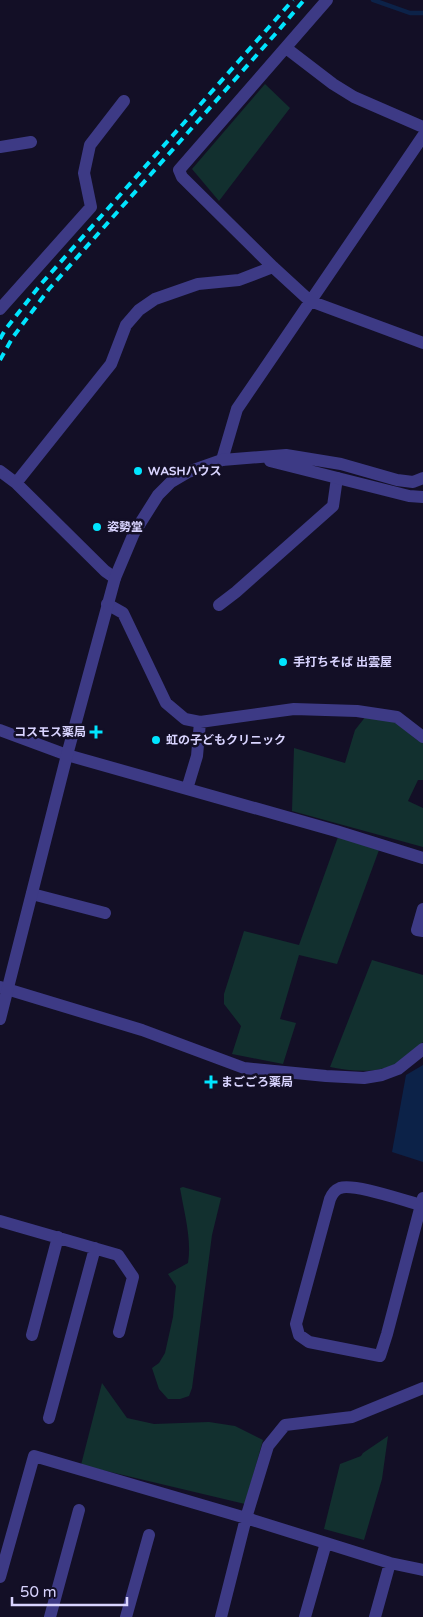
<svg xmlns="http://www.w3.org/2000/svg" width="423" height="1617" font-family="'Varela Round','Noto Sans JP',sans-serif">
	<rect width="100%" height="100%" fill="#130f26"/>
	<path fill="#12302f" d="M265 84 290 108 219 201 192 169Z
		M366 716 395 722 417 740 423 743V780H418L408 801 423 808V847L292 811 294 748 345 763 355 730Z
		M338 837 379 850 337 964 299 955 280 1019 296 1023 283 1064 232 1054 241 1026 224 1004V994L244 931 299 945Z
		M372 960 423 975V1042C415 1049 405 1060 396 1064 374 1074 352 1071 330 1067Z
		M183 1187 221 1198 212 1235 192 1388 189 1396 180 1399H168L159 1389 152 1368 159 1363 165 1353 173 1317 176 1286 168 1274 188 1263C192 1239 184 1212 180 1188Z
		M102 1383 127 1418 154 1424 209 1422 235 1426 263 1440 245 1504 81 1465Z
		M388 1436 382 1479 364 1540 324 1529 340 1464 361 1456 363 1453Z"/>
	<path fill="#0c2248" d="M423 1065V1162L392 1152 406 1075Z"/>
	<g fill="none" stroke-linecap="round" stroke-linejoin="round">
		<path stroke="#0c2248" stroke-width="4.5" d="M373 0 410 13H423"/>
		<path stroke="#3d3a85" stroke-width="12" d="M327 0 179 170 182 177 273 267 310 301 423 343
			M286 48 333 84 354 97 423 127
			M0 147 31 142
			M0 309 91 207 84 173 90 145 124 101
			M222 460 237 409 423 136
			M0 471 16 483 105 571 115 578
			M16 483 111 364 126 325 139 310 155 299 198 284 239 280 273 267
			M107 604 123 613 166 703 185 719 200 722 294 709 357 711 397 717 423 737
			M219 605 236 592 333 506 337 478
			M0 730 67 755 336 831 423 858
			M187 789 197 756 200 722
			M32 894 105 913
			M423 909 417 930 423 931
			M0 987 142 1030 244 1068 326 1076 364 1078 382 1075 398 1069 423 1049
			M423 1198 421 1205 387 1334 380 1356 309 1342 299 1335 296 1324 330 1199C332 1194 335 1190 340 1188 354 1183 405 1201 421 1205L423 1206
			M0 1221 118 1255 133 1277 119 1332
			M32 1335 58 1237
			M49 1418 95 1248
			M0 1577 34 1456 246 1518 390 1563 423 1570
			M50 1617 79 1510
			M126 1617 149 1535
			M221 1617 246 1518 268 1446 285 1425 352 1417 423 1388
			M305 1617 326 1543
			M375 1617 390 1563"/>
		<path stroke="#3d3a85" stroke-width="12" d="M270 461 409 496 423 497
			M0 1019 67 755 115 578 134 533 158 495 171 482 188 472 222 460 286 455 341 464 397 480 413 482 423 478"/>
		<path stroke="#00e5ff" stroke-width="4" stroke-dasharray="8 6" stroke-linecap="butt" d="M0 339 5 330 41 284 293 0
			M0 360 13 337 49 289 278 31 304 0"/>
	</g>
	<g fill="#00e5ff" stroke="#130f26" stroke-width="2">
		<circle cx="138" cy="471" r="5"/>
		<circle cx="97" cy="527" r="5"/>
		<circle cx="283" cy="662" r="5"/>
		<path d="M93.5 724.5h5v5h5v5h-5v5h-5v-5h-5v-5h5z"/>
		<circle cx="156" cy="740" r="5"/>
		<path d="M208.5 1074.5h5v5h5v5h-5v5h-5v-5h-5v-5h5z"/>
	</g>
	<g text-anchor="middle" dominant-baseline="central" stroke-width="5" stroke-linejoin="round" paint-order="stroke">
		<g font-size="12" font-weight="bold" fill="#d9d4ff" stroke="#130f26" text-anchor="start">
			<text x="148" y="471">WASHハウス</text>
			<text x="107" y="527">姿勢堂</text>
			<text x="293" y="662">手打ちそば 出雲屋</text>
			<text x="86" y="732" text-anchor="end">コスモス薬局</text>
			<text x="166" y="740">虹の子どもクリニック</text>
			<text x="221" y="1082">まごごろ薬局</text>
		</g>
	</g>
	<path d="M12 1597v8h115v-8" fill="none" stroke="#d9d4ff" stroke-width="2.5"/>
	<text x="20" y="1597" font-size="15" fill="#d9d4ff" stroke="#130f26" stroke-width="4" paint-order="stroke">50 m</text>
</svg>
